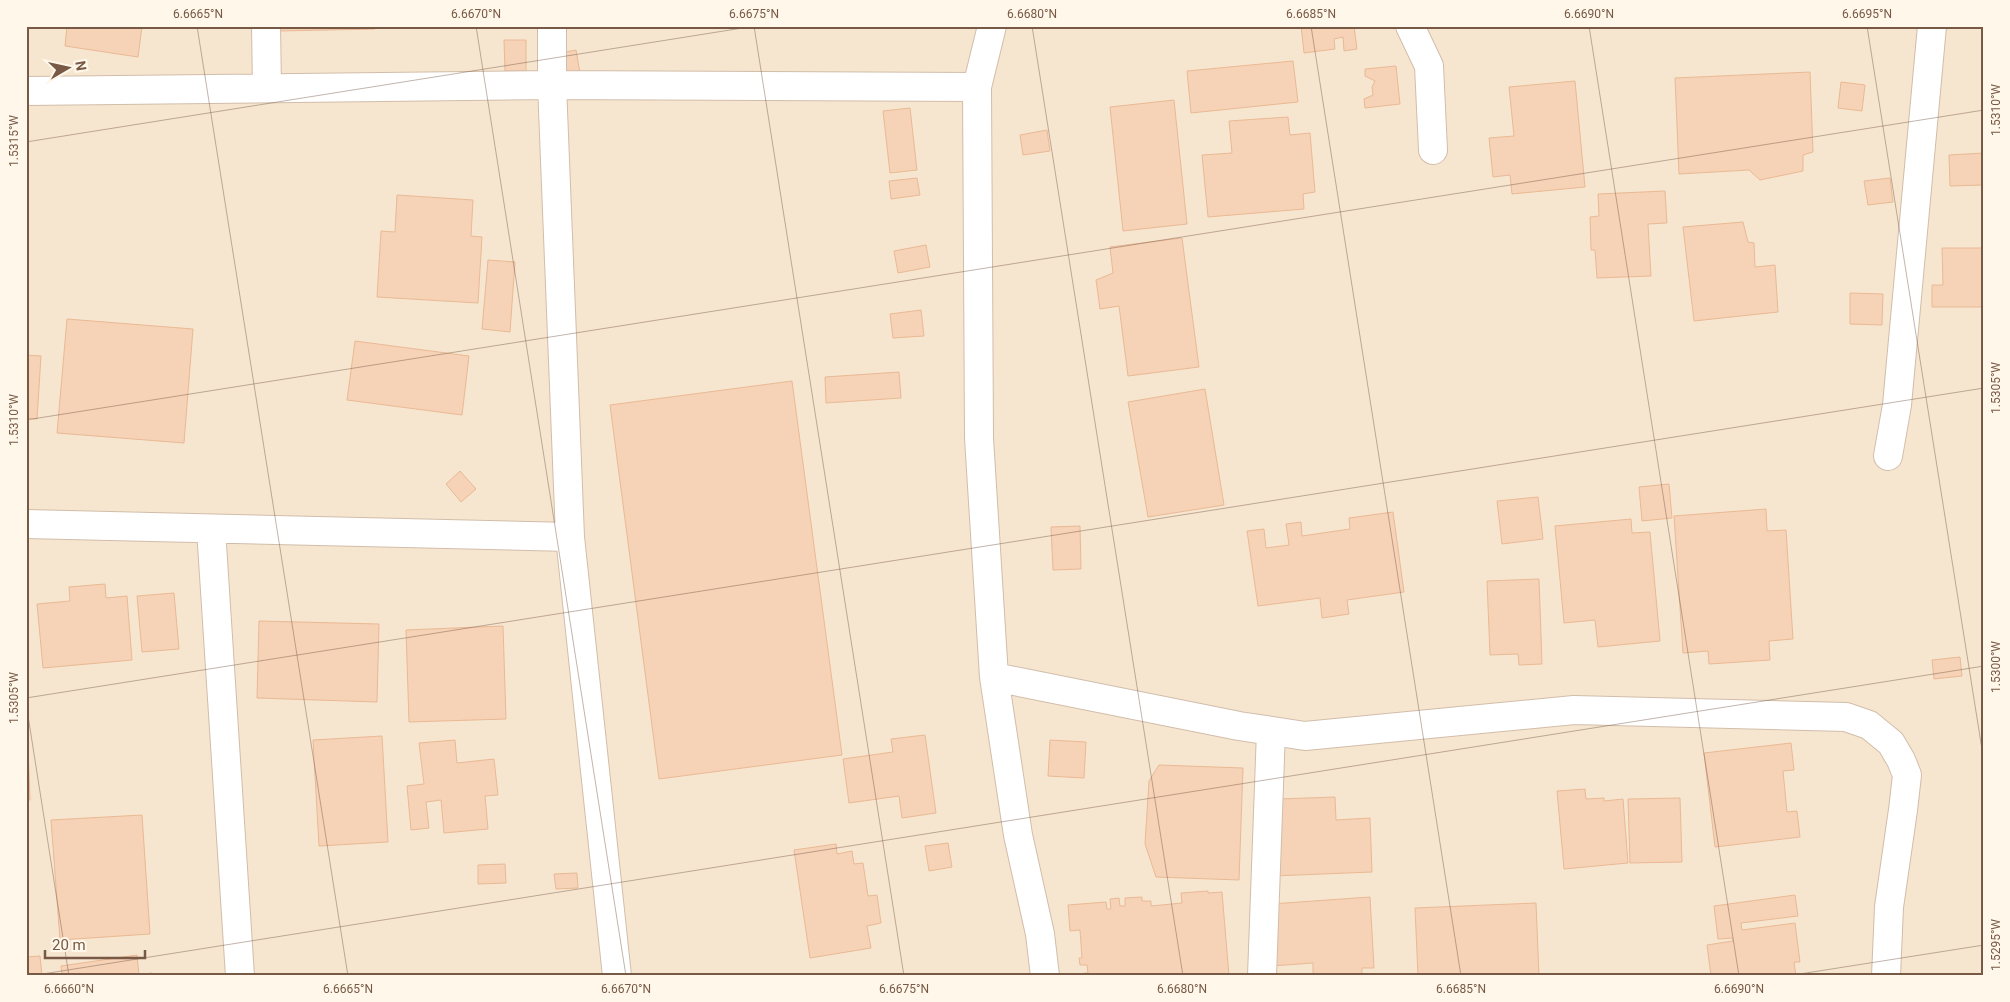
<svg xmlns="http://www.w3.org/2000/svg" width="2010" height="1002" font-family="Roboto,sans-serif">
	<rect width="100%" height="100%" fill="#fef4e1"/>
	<path fill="#f6e6cf" d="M26 26H1984V976H26Z"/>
	<path fill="#f6d2b6" stroke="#eab995" d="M67 26H142L138 57 65 46Z
		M280 26H375V29L280 31Z
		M1301 26H1354L1357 49 1344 51 1343 37 1334 39 1335 49 1304 53Z
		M504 40H526V71H505Z
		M576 50 580 73 564 76 560 53Z
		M1293 61 1298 102 1191 113 1187 71Z
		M1396 66 1400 104 1365 108 1364 99 1373 95 1372 87 1375 81 1365 76V69Z
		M1810 72 1813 152 1803 155V171L1760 180 1749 170 1679 174 1675 78Z
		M1575 81 1585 187 1512 194 1510 175 1493 177 1489 138 1514 136 1509 87Z
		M1841 82 1865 85 1862 111 1838 108Z
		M1174 100 1187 224 1123 231 1110 107Z
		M910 108 917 170 890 173 883 111Z
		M1288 117 1290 135 1310 133 1315 192 1303 194 1304 209 1208 217 1202 155 1232 153 1229 121Z
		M1047 130 1050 151 1023 155 1020 135Z
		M1984 153V185L1950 186 1949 155Z
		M917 178 920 195 891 199 889 181Z
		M1890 178 1893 202 1868 205 1864 181Z
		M1665 191 1667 223 1648 224 1651 276 1597 278 1595 250H1591L1590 217 1599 216 1598 194Z
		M397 195 473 200 471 236 482 237 478 303 377 297 381 231 395 232Z
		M1743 222 1748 242 1754 243 1755 267 1775 265 1778 312 1694 321 1683 227Z
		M1182 238 1199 367 1128 376 1119 306 1100 309 1096 280 1113 273 1110 247Z
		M926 245 930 267 898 273 894 251Z
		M1942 248H1984V307H1932V285H1943Z
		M488 260 515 262 510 332 482 329Z
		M1850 293 1883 294 1882 325 1850 324Z
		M921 310 924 336 893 338 890 314Z
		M67 319 193 329 184 443 57 433Z
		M355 341 469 356 462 415 347 400Z
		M26 355 41 356 37 419 26 418Z
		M899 372 901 398 826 403 825 377Z
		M792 381 842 755 659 779 610 405Z
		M1205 389 1224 505 1148 517 1128 402Z
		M460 471 476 489 461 502 446 484Z
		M1669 484 1672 518 1642 521 1639 487Z
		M1538 497 1543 539 1502 544 1497 501Z
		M1766 509 1767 531 1786 530 1793 639 1769 641 1770 660 1709 664 1708 651 1683 653 1674 516Z
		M1393 512 1404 592 1347 600 1349 614 1322 618 1320 598 1258 606 1247 531 1264 529 1266 548 1289 545 1286 524 1301 522 1302 536 1350 529 1349 518Z
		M1631 519 1632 533 1650 532 1660 641 1598 647 1595 620 1564 623 1555 526Z
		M1080 526 1081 569 1053 570 1051 527Z
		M1539 579 1542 664 1519 665 1518 654 1490 655 1487 581Z
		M105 584 106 598 127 596 132 660 43 668 37 604 70 601 69 587Z
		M174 593 179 649 142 652 137 596Z
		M259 621 379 624 377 702 257 698Z
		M503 626 506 719 409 722 406 630Z
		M1960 657 1962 676 1934 679 1932 660Z
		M26 693 30 800H26Z
		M925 735 936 813 902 818 899 796 849 803 843 759 893 752 891 739Z
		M382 736 388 842 319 846 313 740Z
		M455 740 457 763 494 759 498 795 485 796 488 829 444 833 441 800 426 802 429 828 411 830 407 786 424 784 419 743Z
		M1050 740 1086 742 1084 778 1048 776Z
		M1791 743 1794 770 1783 771 1787 812 1797 811 1800 837 1715 847 1704 753Z
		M1159 765 1243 768 1239 880 1156 877 1145 844 1149 781Z
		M1585 789 1586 799 1604 798V801L1623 799 1628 863 1564 869 1557 791Z
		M1335 797 1336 820 1370 818 1372 872 1273 876 1279 799Z
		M1680 798 1682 862 1630 863 1628 799Z
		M142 815 150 934 60 940 51 820Z
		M948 843 952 867 929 871 925 846Z
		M836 844 837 854 852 851 854 864 863 863 868 896 877 895 881 923 867 926 871 948 810 958 794 850Z
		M505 864 506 883 478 884V865Z
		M577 873 578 888 556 889 554 874Z
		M1208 891V893L1222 892 1229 976H1084V973H1088L1087 965H1080L1079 958H1082L1080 930 1070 931 1068 905 1106 902 1107 909H1111L1110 899 1119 898 1120 906H1125V898L1142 897V901H1151V906L1182 903 1181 893Z
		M1795 895 1798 916 1741 923 1742 930 1795 923 1800 962H1794L1796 976H1711L1707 945 1733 941 1732 938 1718 939 1714 906Z
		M1370 897 1374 968H1362V976H1313V963L1271 966V904Z
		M1536 903 1539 976H1418L1415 908Z
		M137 955 139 975 152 973 153 976H62L61 966Z
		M40 956 42 976H26V957Z"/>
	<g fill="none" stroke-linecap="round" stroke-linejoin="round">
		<g stroke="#d2bdaa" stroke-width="30">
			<path id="minor" d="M266 26 267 88
				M552 26V85L570 537 617 976
				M992 26 977 87 979 438 994 677 1018 835 1040 934 1045 976
				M1410 26 1429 66 1433 150
				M26 91 552 85 977 87
				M1888 456 1897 405 1932 26
				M26 524 570 537
				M211 529 240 976
				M994 677 1239 726 1305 736 1574 710 1846 717 1869 725 1891 743 1901 760 1907 775 1903 810 1889 907 1886 976
				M1262 976 1271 731"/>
		</g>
		<use href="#minor" stroke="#fff" stroke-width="28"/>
	</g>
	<path fill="none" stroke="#775946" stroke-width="1" stroke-opacity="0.45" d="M197 26 348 976M476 26 626 976M754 26 904 976M1032 26 1183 976M1311 26 1461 976M1589 26 1739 976M1867 26 1984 762M26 142 755 26M26 420 1984 110M26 698 1984 388M26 703 69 976M30 976 1984 666M1787 976 1984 945"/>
	<rect width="2010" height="1002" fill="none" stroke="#fff7e9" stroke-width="55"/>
	<g transform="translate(68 68) rotate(81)" stroke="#fff7e9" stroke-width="4" paint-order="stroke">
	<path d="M0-4L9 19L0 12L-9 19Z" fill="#775946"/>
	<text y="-8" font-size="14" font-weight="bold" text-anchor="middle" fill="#775946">N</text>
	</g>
	<path d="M45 950v8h100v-8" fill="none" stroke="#775946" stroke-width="2.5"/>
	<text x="52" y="950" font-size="15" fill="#775946" stroke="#fff7e9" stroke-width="4" paint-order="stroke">20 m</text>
	<rect x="28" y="28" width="1954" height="946" fill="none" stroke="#775946" stroke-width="2"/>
	<g font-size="12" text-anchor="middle" fill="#775946">
		<text x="198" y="18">6.6665°N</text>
		<text x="476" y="18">6.6670°N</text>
		<text x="754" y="18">6.6675°N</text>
		<text x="1032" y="18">6.6680°N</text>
		<text x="1311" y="18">6.6685°N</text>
		<text x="1589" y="18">6.6690°N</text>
		<text x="1867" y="18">6.6695°N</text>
		<text transform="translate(1996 110) rotate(-90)" y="4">1.5310°W</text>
		<text transform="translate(14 141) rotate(-90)" y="4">1.5315°W</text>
		<text transform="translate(1996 388) rotate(-90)" y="4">1.5305°W</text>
		<text transform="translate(14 420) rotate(-90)" y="4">1.5310°W</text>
		<text transform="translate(1996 667) rotate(-90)" y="4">1.5300°W</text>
		<text transform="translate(14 698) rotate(-90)" y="4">1.5305°W</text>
		<text transform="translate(1996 945) rotate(-90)" y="4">1.5295°W</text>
		<text x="69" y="993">6.6660°N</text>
		<text x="348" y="993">6.6665°N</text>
		<text x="626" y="993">6.6670°N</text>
		<text x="904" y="993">6.6675°N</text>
		<text x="1182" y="993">6.6680°N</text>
		<text x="1461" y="993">6.6685°N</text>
		<text x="1739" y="993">6.6690°N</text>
	</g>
</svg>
